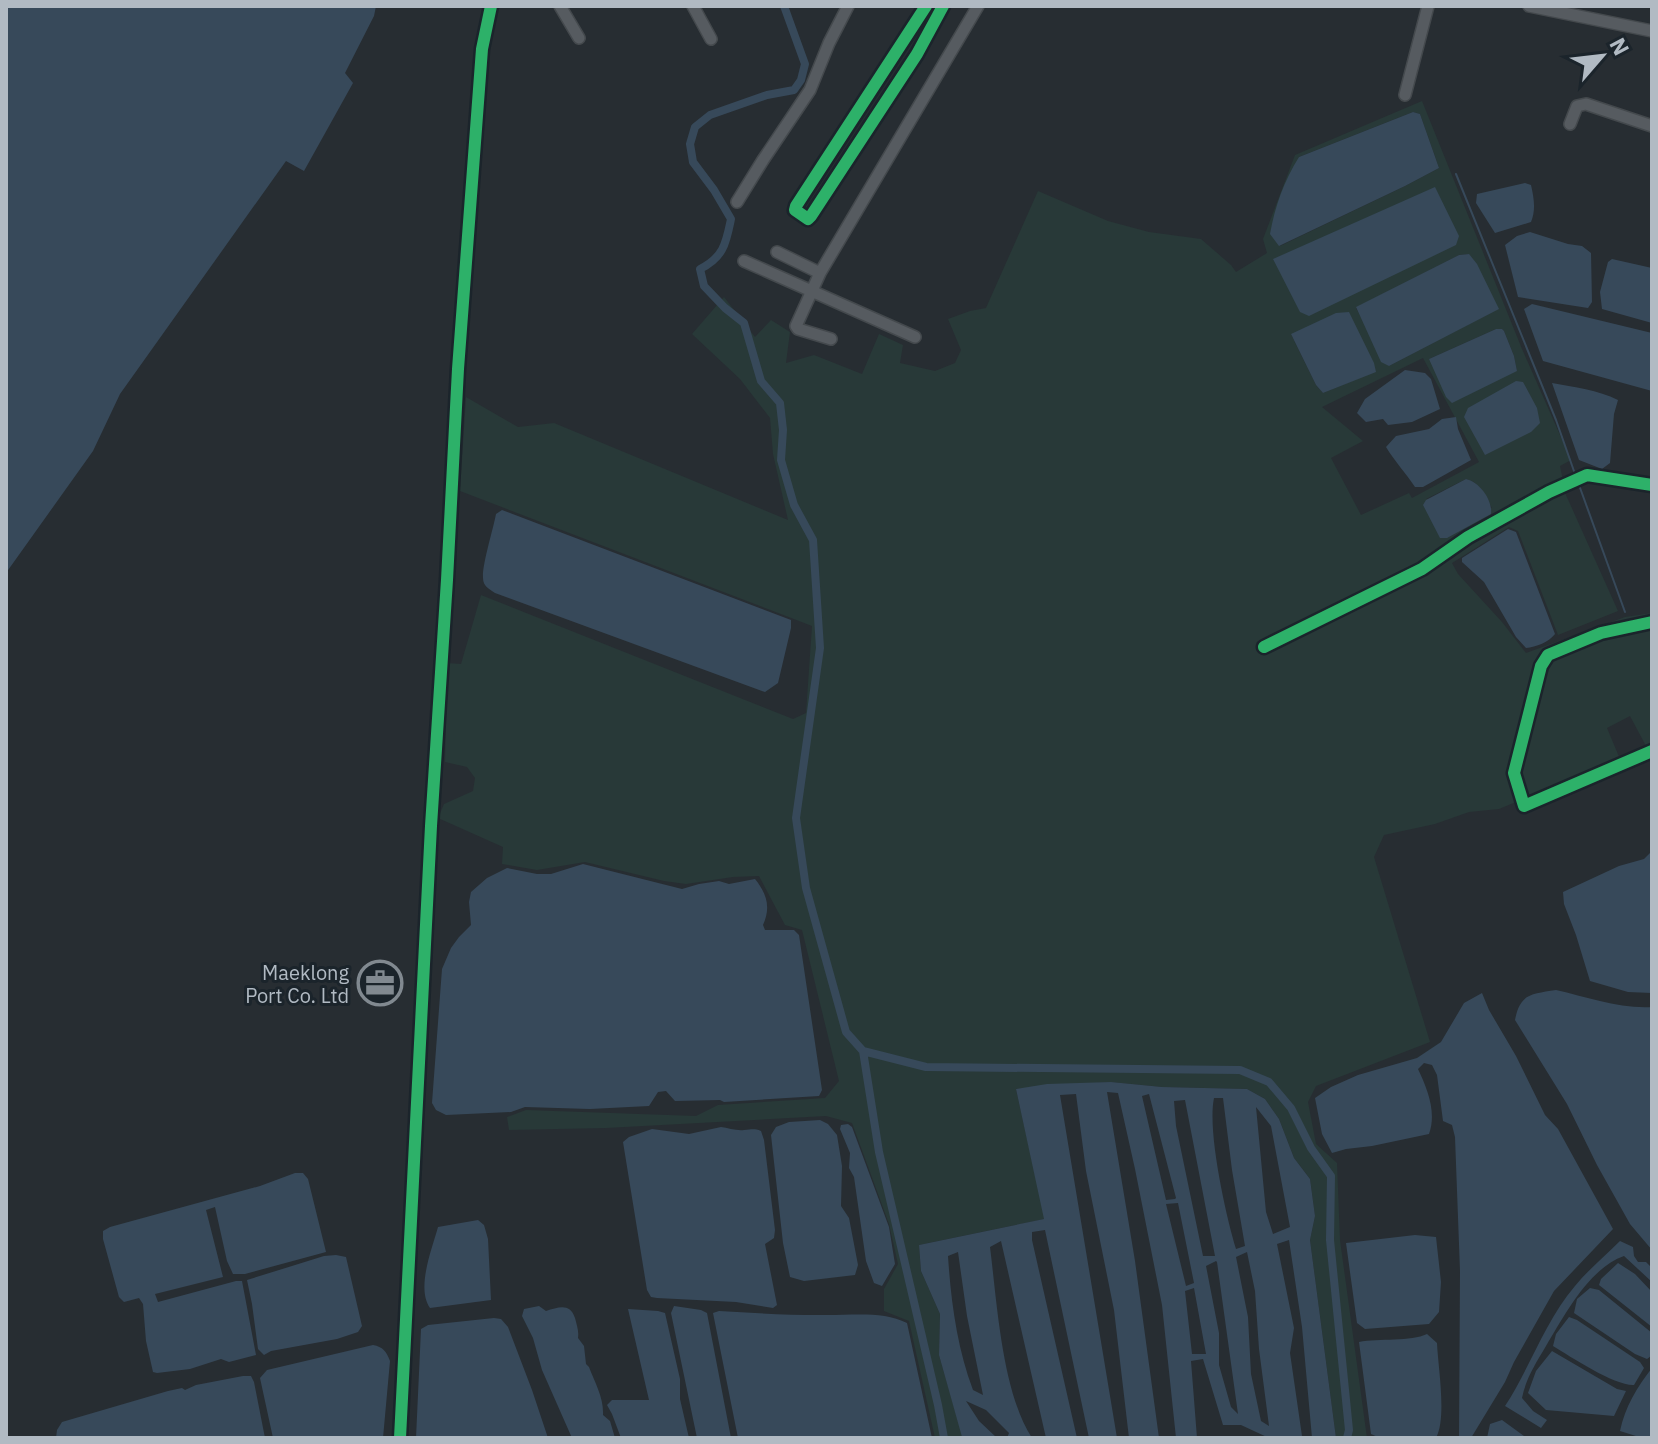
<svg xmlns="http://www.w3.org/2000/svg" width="1658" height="1444" font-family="'IBM Plex Sans',sans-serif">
	<rect width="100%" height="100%" fill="#272d32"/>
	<path fill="#283938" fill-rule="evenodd" d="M1422 101 1522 349 1571 460 1560 466 1566 495 1618 611 1558 635 1518 531 1509 527 1452 563 1458 574 1502 622 1526 653 1625 617 1652 613V743L1646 746 1630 716 1607 728 1620 759 1499 809 1469 812 1435 824 1384 835 1374 857 1430 1042 1316 1086 1308 1102 1316 1144 1337 1163 1340 1240 1367 1438H1336L1310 1240 1315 1216 1310 1179 1294 1158 1279 1119 1265 1099 1247 1089 1162 1087 1111 1082 1016 1089 1045 1219 919 1245 921 1271 940 1314 939 1355 963 1438H935L909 1321 884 1311V1289L898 1264 889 1224 852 1123 826 1116 606 1128 509 1130 507 1117 526 1110 696 1116 718 1105 825 1098 839 1081 802 930 785 925 759 876 733 877 686 884 664 881 585 862 537 870 502 864 503 847 438 818 444 804 473 791 475 778 467 767 445 762 447 663 461 664 481 595 793 719 806 713 812 626 460 491 466 397 518 427 554 423 788 520 773 454 770 418 740 379 692 334 724 297 755 337 771 320 790 332 786 363 814 355 862 374 879 334 903 345 900 363 935 371 955 363 961 350 948 319 970 311 986 308 1038 191 1108 221 1149 232 1201 239 1231 265 1236 272 1267 253 1263 239 1295 155ZM1413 112 1420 114 1439 168 1405 186 1280 246 1299 157ZM1468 254 1498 309 1389 366 1356 308 1459 255ZM1496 329H1502L1504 331 1514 356 1517 371 1429 359ZM1291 334 1376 371 1323 393 1316 385ZM1423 358 1479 462 1412 498 1409 493 1361 515 1331 458 1363 441 1322 407ZM1466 479C1480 482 1486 497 1492 508L1426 499Z"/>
	<path fill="#37495a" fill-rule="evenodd" d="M6 6H376L374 16 345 73 353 83 304 171 286 161 120 394 93 451 6 573Z
		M1413 112 1420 114 1439 168 1405 186 1279 246 1270 234C1275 206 1284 181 1299 157Z
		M1525 183 1531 185C1534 198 1536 210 1531 222L1495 233 1476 203 1477 194Z
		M1435 187 1459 236 1456 245 1309 316 1300 312 1273 259Z
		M1530 232 1568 244 1582 246 1591 253 1592 302 1588 308 1518 297 1505 245 1517 236Z
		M1469 254 1477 264 1499 309 1389 366 1381 362 1356 307 1459 255Z
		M1612 259 1652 268V323L1602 309 1600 292 1608 262Z
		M1532 304 1652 333V391L1543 361 1524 309Z
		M1349 312 1374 363 1376 372 1323 393 1316 385 1291 334 1336 313Z
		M1496 329H1502L1504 331 1514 356 1517 371 1452 403 1446 397 1429 359Z
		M1405 370 1425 373 1431 379 1440 409 1412 422 1388 425 1383 419 1366 422 1357 413 1365 399Z
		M1516 381 1523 382 1537 408 1540 423 1531 432 1485 455 1464 417 1468 408Z
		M1552 383C1574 387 1598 390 1618 400L1614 414 1610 463 1602 469 1579 460Z
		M1456 417 1458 429 1471 460 1423 487H1415C1406 473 1395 462 1386 447L1396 436 1429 429 1442 419Z
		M1466 479C1480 482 1493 501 1491 514L1447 538H1440L1423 505 1426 500Z
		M502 510 791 620V628L778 683 765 692 495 593C489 589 483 586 483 578 482 565 493 530 496 514Z
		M1508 529 1516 532 1555 634C1549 642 1536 647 1526 648L1516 637 1484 582 1462 562V558Z
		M1652 851V993L1628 992 1590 981 1576 935 1564 904 1563 892 1619 866 1644 859Z
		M583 864 682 889 699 884 719 881 729 884 755 879C767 894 771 907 763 925L765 930H794L799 935 822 1090 819 1096 724 1102 720 1100 675 1101 666 1091 658 1092 649 1106 590 1109 525 1107 511 1112 446 1115 436 1110 432 1103 442 969 451 948 459 937 471 925 469 902 471 892 487 878 507 868 537 874H551Z
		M1556 990C1587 997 1620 1009 1652 1007V1250L1630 1224 1597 1165 1567 1104 1515 1020C1520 993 1532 994 1556 990Z
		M1482 993 1489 1010 1516 1056 1545 1115 1558 1129 1613 1229 1554 1291 1514 1362 1505 1382 1471 1438H1459L1460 1271 1455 1137 1452 1125 1443 1121 1437 1075 1432 1065 1424 1063 1418 1069C1427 1088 1437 1112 1429 1134L1372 1146 1346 1149 1332 1153 1322 1134 1315 1098 1331 1087 1358 1075 1417 1058 1441 1042 1464 1003Z
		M1111 1082 1162 1087 1247 1089 1265 1099 1279 1119 1294 1158 1310 1179 1315 1216 1310 1240 1336 1438H1312L1302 1327 1289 1240 1277 1244 1294 1328 1290 1353 1302 1436 1305 1438H1269L1241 1425H1223L1203 1359 1191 1361 1197 1438H1176L1162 1305 1135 1169 1118 1093 1107 1092 1135 1261 1159 1438H1129L1114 1310 1086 1171 1076 1094 1060 1095 1117 1438H1089L1045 1230 1032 1232V1240L1077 1438H1046L1001 1241 990 1247C997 1302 1002 1392 1032 1438H1007L1009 1433 986 1410 966 1401 979 1421 997 1438 962 1437 939 1355 940 1314 921 1271 919 1245 1044 1219 1016 1089 1047 1084ZM1149 1094 1176 1198 1175 1199 1166 1200 1142 1096ZM1214 1098H1223L1232 1170 1245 1246 1236 1249C1226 1216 1207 1131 1214 1098ZM1185 1100 1215 1256H1203L1176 1126 1174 1101ZM1256 1107 1271 1126 1290 1227 1273 1234 1266 1212ZM1178 1203 1194 1283 1186 1286 1166 1204ZM958 1252 967 1316 983 1395 973 1390C957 1347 951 1302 948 1256ZM1247 1252 1255 1291 1259 1349 1269 1426 1261 1421 1251 1374 1248 1317 1236 1257ZM1216 1261 1217 1262 1238 1414 1231 1407 1219 1365V1333L1206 1266ZM1194 1288 1206 1354H1192L1185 1291Z
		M820 1120 828 1124 837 1135 842 1166 841 1206 849 1218 858 1265 855 1275 804 1281 790 1277 783 1243 771 1135 776 1127 789 1122Z
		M848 1124 852 1127 889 1227 895 1264 882 1286 874 1283 866 1261 854 1177 849 1168 850 1153 840 1129 841 1125Z
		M721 1127C728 1128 737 1131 744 1130 751 1130 753 1128 761 1131L764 1140 775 1230 774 1238 765 1244 777 1305 773 1308 736 1302 657 1298 651 1297 647 1290 623 1142 629 1137 652 1129 689 1134Z
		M295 1173H303L308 1179 326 1252 245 1274H233L227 1261 215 1207 206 1210 223 1277 155 1294 158 1302 236 1281H242L256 1355 229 1362 221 1359 190 1369 157 1373 153 1372 146 1341 143 1304 139 1298 124 1302 119 1297 103 1239V1231L110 1227 260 1186Z
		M478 1220 484 1225 488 1239 491 1300 430 1308C416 1288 432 1249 438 1227Z
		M1415 1235 1436 1237 1441 1282 1439 1312 1429 1324 1365 1329 1357 1323 1346 1243Z
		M1620 1241 1633 1247 1634 1256 1638 1262H1646L1652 1268V1282L1624 1256C1589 1268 1564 1316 1546 1346 1536 1363 1526 1378 1522 1398L1533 1411 1547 1420 1541 1428 1505 1406C1530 1368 1545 1321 1575 1286 1588 1270 1605 1256 1620 1241Z
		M336 1255 346 1257 362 1326 358 1332 337 1339 271 1351 264 1355 258 1349 252 1304 247 1280 324 1256Z
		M1618 1263 1635 1274 1652 1292V1327L1599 1285 1601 1279Z
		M1590 1288 1599 1290 1652 1333 1651 1356 1647 1359 1635 1354 1574 1313 1577 1299Z
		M539 1306 546 1311C559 1307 570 1303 575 1318 577 1326 579 1331 578 1338L584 1346 586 1364 589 1367C595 1383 604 1398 603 1415L610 1421 615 1438H572L542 1370 533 1338 522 1316 524 1309Z
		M674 1306 701 1310 707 1313 731 1438H697L671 1313Z
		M628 1309 658 1311 665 1313 680 1379V1399L689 1438H621L612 1414 607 1405 612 1400H649Z
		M719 1311C752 1313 786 1315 820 1315 847 1316 882 1310 907 1323L932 1438H738L713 1313Z
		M1569 1317 1577 1320 1640 1362 1644 1368 1634 1385C1615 1386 1571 1357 1553 1346L1556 1334Z
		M494 1318 501 1319 508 1327 532 1390 548 1438H416L421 1329 428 1325Z
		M1427 1334 1437 1343C1438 1367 1447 1418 1436 1438L1422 1436 1380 1438 1371 1434 1359 1342C1379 1338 1411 1342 1427 1334Z
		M373 1345C383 1347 386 1351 390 1361L383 1438H273L260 1378 267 1370Z
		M1552 1351 1617 1389 1626 1391 1614 1416 1546 1410 1528 1393 1536 1371Z
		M1652 1368V1437H1639L1620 1431C1625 1407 1637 1387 1652 1368Z
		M243 1376H251L254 1382 265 1438H56L57 1430 62 1422 168 1391 182 1388 185 1390 196 1385Z
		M1502 1420 1524 1436 1535 1438H1487L1490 1424Z"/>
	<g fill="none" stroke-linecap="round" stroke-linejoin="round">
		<path stroke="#37495a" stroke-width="2" d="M1456 174 1556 420 1575 474
			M1579 485 1625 612"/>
		<path stroke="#37495a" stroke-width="8" d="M784 6 805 64 801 80 794 90 767 95 710 115 695 127 690 144 693 162 714 190 731 219C726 243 724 257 700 269L704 286 725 308 744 323 761 381 780 403 783 430 781 460 794 505 813 540 820 648 796 818 806 888 846 1032 863 1051 926 1067 1240 1070 1269 1082 1291 1108 1311 1148 1331 1176 1330 1240 1349 1430 1347 1438
			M863 1051 879 1152 938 1405 944 1438"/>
		<g stroke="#44494d" stroke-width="14">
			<path id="minor" d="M560 6 579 38
				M693 6 711 39
				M926 6 796 206 795 210 808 219 811 216 917 54 943 6
				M1529 6 1652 31
				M1405 95 1428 6
				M1570 124 1577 106 1586 104 1652 126
				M737 202 763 160 810 90 829 43 848 6
				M777 252 820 273
				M744 261 915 337
				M831 339 798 329 796 326 820 273 978 6
				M1652 622 1601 633 1548 655 1541 666 1514 773 1524 806 1652 751
				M1264 647 1422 569 1468 537 1549 492 1587 475 1652 485
				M400 1438 431 826 447 580 458 369 482 49 491 6"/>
		</g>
		<use href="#minor" stroke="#565b60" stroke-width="11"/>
		<g stroke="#1b242b" stroke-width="17">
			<path id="cycleway" d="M926 6 796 206 795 210 808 219 811 216 917 54 943 6
				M1652 622 1601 633 1548 655 1541 666 1514 773 1524 806 1652 751
				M1264 647 1422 569 1468 537 1549 492 1587 475 1652 485
				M400 1438 431 826 447 580 458 369 482 49 491 6"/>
		</g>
		<use href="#cycleway" stroke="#2db169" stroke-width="12"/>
	</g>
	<defs>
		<g id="office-ring" transform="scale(2.3)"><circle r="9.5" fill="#1b242b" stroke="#818990" stroke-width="1.5"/><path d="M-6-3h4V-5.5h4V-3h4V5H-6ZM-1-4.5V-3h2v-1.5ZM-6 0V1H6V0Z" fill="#818990"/></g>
	</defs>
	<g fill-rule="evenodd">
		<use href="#office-ring" x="380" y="983"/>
	</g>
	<g text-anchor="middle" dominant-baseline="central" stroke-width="6" stroke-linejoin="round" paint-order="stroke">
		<g font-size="20" fill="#b1bac3" stroke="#1b242b" text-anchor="end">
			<text x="349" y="972">Maeklong<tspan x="349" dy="23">Port Co. Ltd</tspan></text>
		</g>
	</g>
	<rect width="1658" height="1444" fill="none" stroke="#b1bac3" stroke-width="16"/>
	<g transform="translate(1602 56) rotate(62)" stroke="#1b242b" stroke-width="6" paint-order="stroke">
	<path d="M0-6L14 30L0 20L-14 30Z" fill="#b1bac3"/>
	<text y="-12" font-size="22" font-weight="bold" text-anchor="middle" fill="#b1bac3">N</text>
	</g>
</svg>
